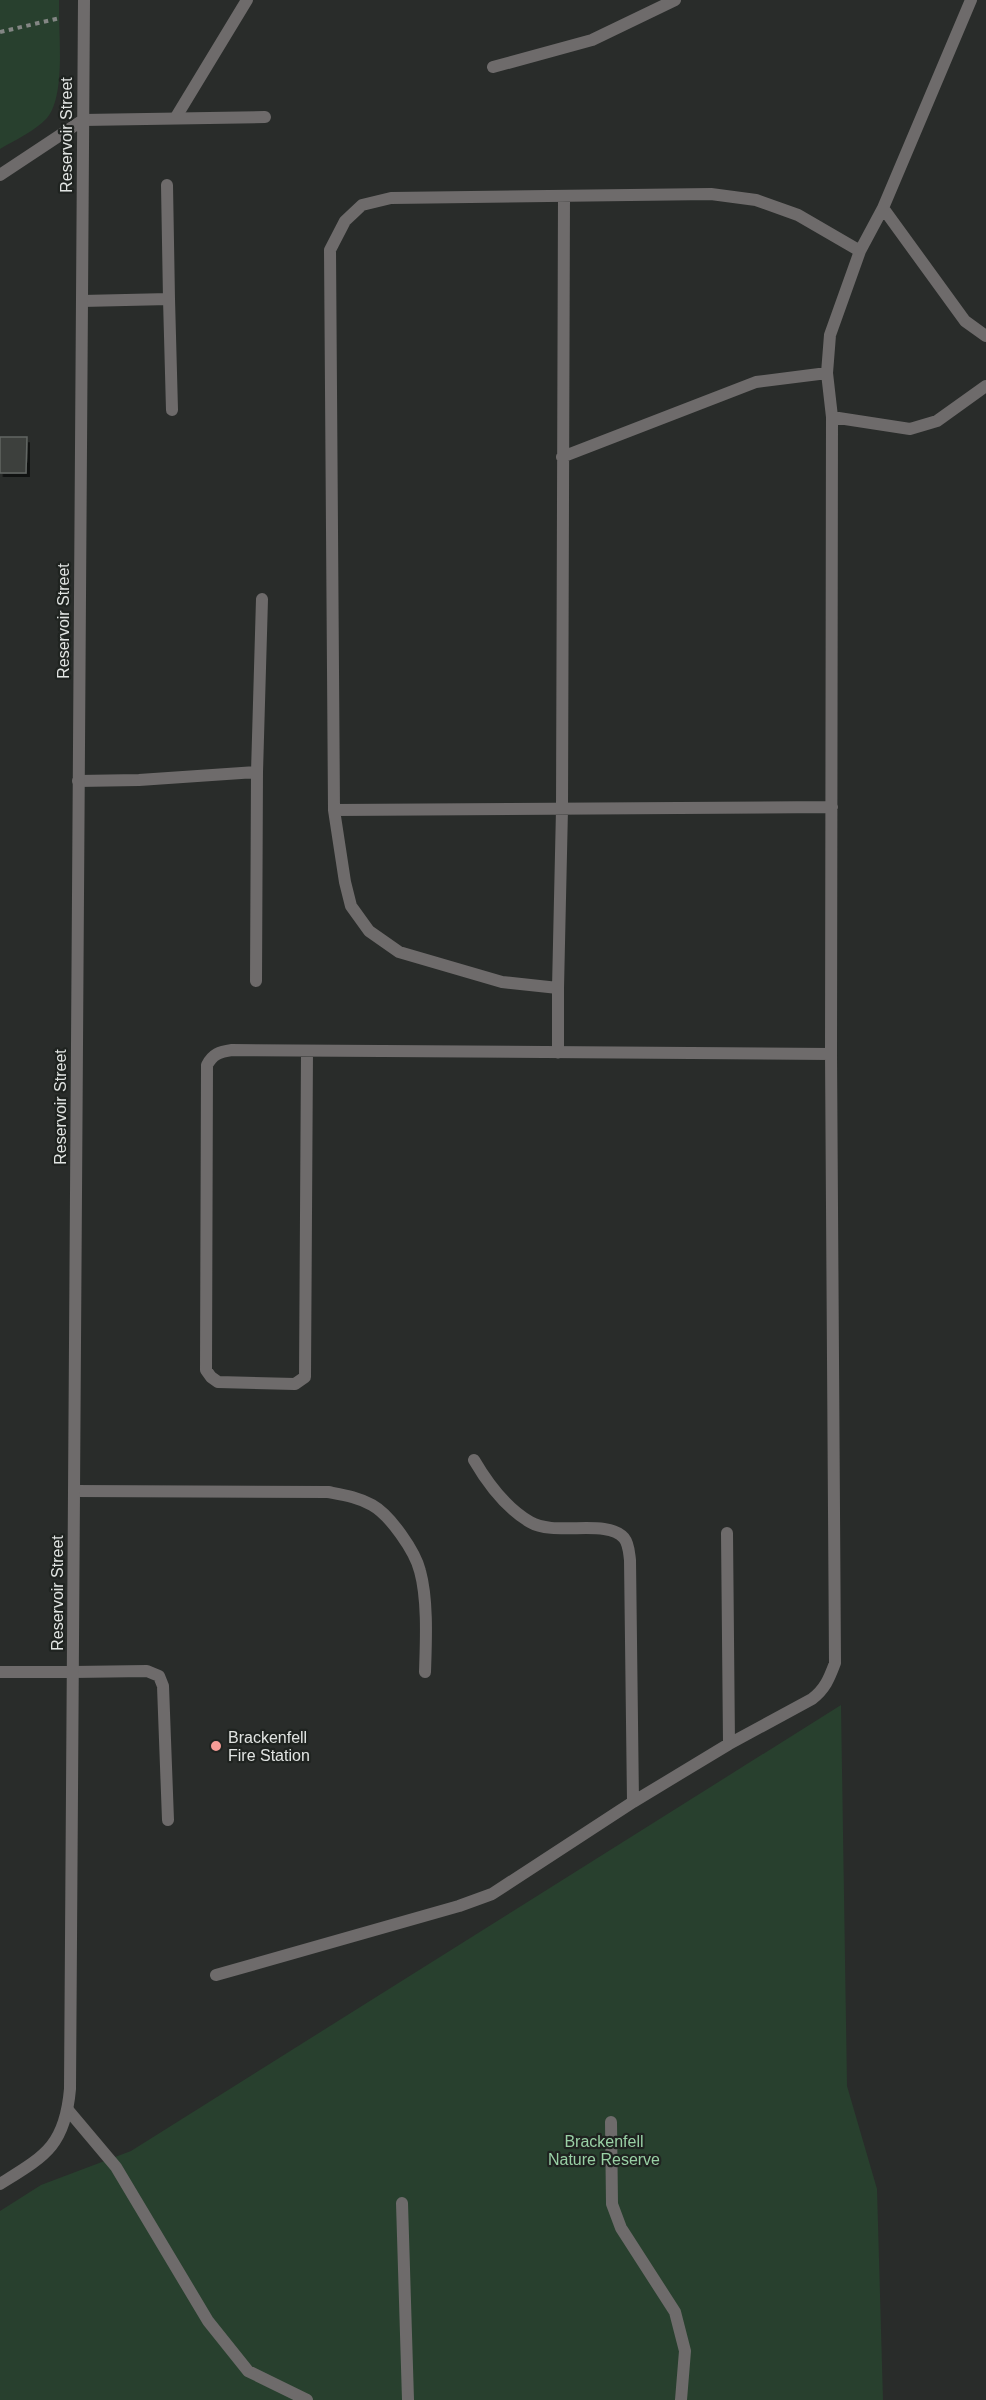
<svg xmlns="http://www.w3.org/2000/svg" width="986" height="2400" font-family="Arial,sans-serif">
	<defs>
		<filter id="shadow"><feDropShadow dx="3.5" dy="6" stdDeviation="0" flood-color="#0009"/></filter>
	</defs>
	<rect width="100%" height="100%" fill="#292c2a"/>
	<path fill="#28402e" d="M0 0H59V11C59 39 65 97 47 118 35 131 15 140 0 149Z
		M841 1705 847 2086 877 2189 883 2400H0V2211L41 2185 131 2151Z"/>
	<path fill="#3d403e" stroke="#626663" stroke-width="1.5" filter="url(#shadow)" d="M0 437H27L26 473H0Z"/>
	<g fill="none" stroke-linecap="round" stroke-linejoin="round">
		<path stroke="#838684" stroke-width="4" stroke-dasharray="4.5 4.5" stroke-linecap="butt" d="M0 32 60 18"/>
		<path stroke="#6e6b6b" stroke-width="12" d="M971 0 883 208 860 251 830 335 827 373 832 417 910 429 937 421 986 386
			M493 67 592 40 675 0
			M176 117 247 0
			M83 120 265 117
			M564 196 562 809 558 988 502 982 399 952 369 931 351 906 345 882 334 810 330 250 345 221 362 205 391 198 711 194 756 200 798 215 860 251
			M883 208 965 321 986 336
			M169 299 172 410
			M82 301 169 299 167 185
			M562 457 756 382 827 373
			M78 781 139 780 257 772
			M334 810 832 807
			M256 981 257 772 262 599
			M558 988V1053
			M307 1052 305 1377 295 1384 218 1382 211 1377 206 1370 207 1065C213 1054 219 1052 232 1050L831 1054
			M474 1460C488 1484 506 1508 530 1522 555 1537 607 1518 624 1538 629 1544 629 1553 630 1560L633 1802
			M74 1491 328 1492C344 1495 358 1497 372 1505 390 1515 415 1551 420 1571 428 1600 426 1641 425 1672
			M727 1533 729 1744
			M73 1672 147 1671 159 1676 163 1686 168 1820
			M216 1975 459 1906 492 1894 633 1802 729 1744 812 1699C825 1689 829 1679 835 1663L831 1054 832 417
			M68 2110 116 2167 208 2321 248 2371 307 2400
			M611 2122 612 2204 621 2228 675 2312 685 2351 681 2400
			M402 2203 408 2400"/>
		<path stroke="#6e6b6b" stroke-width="12" d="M0 175 83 120
			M0 1672H73
			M0 2184C45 2156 65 2146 70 2089L84 0"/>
	</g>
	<circle fill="#f59c96" stroke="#1f2320" stroke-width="2" cx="216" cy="1746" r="6"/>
	<g text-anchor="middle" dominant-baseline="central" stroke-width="4.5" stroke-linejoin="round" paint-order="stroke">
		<g font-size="16" fill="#e1e4e2" stroke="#1f2320">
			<text transform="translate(66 135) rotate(-90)">Reservoir Street</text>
			<text transform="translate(63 621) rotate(-90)">Reservoir Street</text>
			<text transform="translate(60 1107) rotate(-90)">Reservoir Street</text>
			<text transform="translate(57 1593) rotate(-90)">Reservoir Street</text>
		</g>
		<g font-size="16" fill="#e1e4e2" stroke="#1f2320" text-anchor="start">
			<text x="228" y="1737">Brackenfell<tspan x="228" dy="18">Fire Station</tspan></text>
		</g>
		<g font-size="16" fill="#99d0a5" stroke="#1f2320">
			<text x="604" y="2141">Brackenfell<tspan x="604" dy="18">Nature Reserve</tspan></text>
		</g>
	</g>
</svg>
